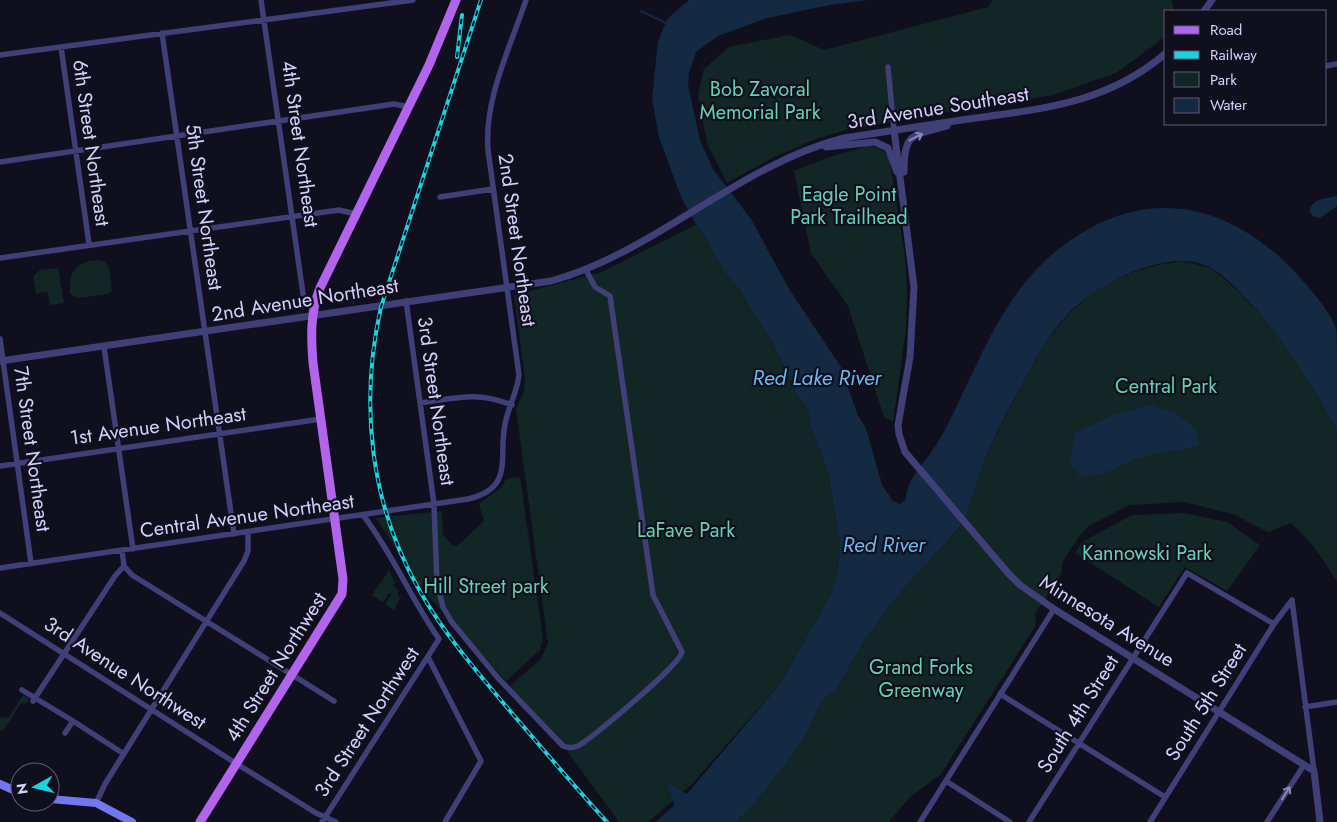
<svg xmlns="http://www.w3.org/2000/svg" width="1337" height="822" font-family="Jost,sans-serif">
	<rect width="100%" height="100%" fill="#100f1e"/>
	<path fill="#122725" d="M993 0H1172L1174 11H1166V36L1116 73 1053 95 848 129 813 140 772 158 727 183 707 143 698 95 704 69 729 47 790 35 824 50 988 7Z
		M869 146 879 148 889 156 905 257 907 290 906 328 893 422 884 417 848 306 811 253 794 171 829 157Z
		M696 225 705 237 724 272 737 286 773 344 796 392 808 410 811 427 829 476 840 546 838 571 832 592 780 684 692 784 648 822H619L565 748 510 686 541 659 548 643 516 409 524 391 525 378 514 295 602 272Z
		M98 260 105 262 109 268 112 291 109 294 77 298 70 294C69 271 75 262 98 260Z
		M1183 261 1211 268 1236 289 1276 331 1309 380 1337 430V582C1324 560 1311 541 1291 523L1268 532 1233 514 1185 502 1129 505 1089 526 1078 538 1063 561 1061 574 1035 614 1036 625 941 774 910 797 889 822H737L764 792 802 742 822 699 836 690 865 639 897 596 959 528C971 508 974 485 983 464 991 442 1003 422 1013 402 1053 322 1088 273 1183 261Z
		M58 268 64 303 50 305 48 292 36 293 33 276 40 270Z
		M520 477 543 638 540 650 506 681 426 594 376 518 442 511 443 535 453 546H457L484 521 479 504 501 488 506 479Z
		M1184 513 1227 522 1260 545 1227 591 1185 567 1159 607 1075 553 1082 542 1132 515Z
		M389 570 395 583 393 586 399 591 397 594 400 599 394 610 385 604 392 594 389 593 383 602 372 595Z
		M23 695 30 698 26 704 21 703 3 731 0 730V718L9 717Z"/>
	<path fill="#142942" d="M689 0H868L830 5 767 18 718 36 696 52 689 73 688 85 700 140 713 169 751 219 789 289 841 367 858 416 866 428 882 485 893 501 900 504 906 499C907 480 920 468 930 454 939 441 946 428 953 414 982 354 1006 290 1060 248 1142 184 1227 200 1296 273 1310 289 1328 308 1336 328 1337 335 1337 346 1337 354 1337 379 1337 405 1337 430 1312 385 1287 343 1252 305 1240 292 1227 278 1213 269 1173 244 1098 283 1069 313 1049 334 1035 360 1021 386 1008 411 993 437 983 464 975 485 971 509 959 528L897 596 865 639 836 690 822 700 802 742 764 792 737 822H655L674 806 673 799 667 787 670 784 687 794 780 684 832 592 838 571 840 546 829 476 811 427 808 410 796 392 773 344 737 286 724 272 705 237 696 225 681 197 659 137 652 99 658 41 668 18Z
		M1337 196V206L1320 218 1314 217 1309 211C1313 198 1325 199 1337 196Z
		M1149 405 1176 413 1197 430 1199 446 1140 457 1105 473 1084 477 1076 471 1070 462 1075 433 1111 416Z"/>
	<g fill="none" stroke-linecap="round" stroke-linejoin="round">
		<path stroke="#142942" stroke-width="2" d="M641 11 666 23"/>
		<path stroke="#3f4077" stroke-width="5.5" d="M261 0 303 294
			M162 33 234 534
			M61 47 89 244
			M0 55 413 0
			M1326 66 1337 64
			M888 67 894 130
			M0 162 394 104 409 107
			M440 197 493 189
			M0 258 339 210 356 214
			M406 301 434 504 437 583 443 607 451 621 498 678 563 746C568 748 573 748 578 746 593 737 680 665 682 652L653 595 610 296 595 287 586 270
			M0 339 31 563
			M104 347 133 549
			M420 403C457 398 476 391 512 405
			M0 466 321 419
			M122 550 124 566 132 575 334 701
			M0 568 468 499C515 488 498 458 505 424 508 407 517 393 519 375L488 150C484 99 510 48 526 0
			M1292 600 1314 771
			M0 613 237 764 316 813 336 822
			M428 657 481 761 445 822
			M22 690 73 721 65 733
			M1000 694 1165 797
			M33 701 115 576 124 566
			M1305 707 1337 702
			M73 721 124 754
			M946 781 1010 822
			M96 803 105 784 244 561 248 551V532
			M322 822 439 639C411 599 393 554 363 515
			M920 822 1054 609
			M1029 822 1187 573 1274 624
			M1150 822 1274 624 1292 600
			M1267 822 1304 765"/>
		<path stroke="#3f4077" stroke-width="7" d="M1204 11 1212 0
			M894 130 914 287 910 357 898 425 899 434 905 452 1008 573 1020 585 1054 609 1314 771 1320 822
			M826 147 875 142 888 148 897 172
			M904 172C904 132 912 136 947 126
			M0 361 551 281C656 252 738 165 844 138 885 132 927 125 968 119 1041 109 1107 104 1166 53"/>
		<path stroke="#7377ef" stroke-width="8" d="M0 784 20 793
			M50 799 96 803 132 822"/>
		<path stroke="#b264ed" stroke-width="9" d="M200 822 342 594 343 579 313 363C311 337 310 313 320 288L429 65 456 0"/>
		<g stroke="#1ad4dd" stroke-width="4">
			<path id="rail" d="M481 0 381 307C359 404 370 506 421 593 445 635 478 673 510 711 542 748 574 786 607 822
				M457 57 462 15"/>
		</g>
		<use href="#rail" stroke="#100f1e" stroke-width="2" stroke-dasharray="5.5" stroke-linecap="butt"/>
	</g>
	<defs><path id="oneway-shaft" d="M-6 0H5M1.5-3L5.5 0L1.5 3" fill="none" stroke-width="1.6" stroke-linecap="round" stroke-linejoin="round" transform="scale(1.25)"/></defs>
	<g stroke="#8988b8">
		<use href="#oneway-shaft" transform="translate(916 137) rotate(-27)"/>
		<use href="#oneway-shaft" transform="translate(1286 793) rotate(-58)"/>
	</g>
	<g text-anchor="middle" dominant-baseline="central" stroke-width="4.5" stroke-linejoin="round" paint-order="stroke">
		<g font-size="20" fill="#66d0b0" stroke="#100f1e">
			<text x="760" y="89">Bob Zavoral<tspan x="760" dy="23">Memorial Park</tspan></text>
			<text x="849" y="194">Eagle Point<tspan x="849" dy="23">Park Trailhead</tspan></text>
			<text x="1166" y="386">Central Park</text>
			<text x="686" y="530">LaFave Park</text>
			<text x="1147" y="553">Kannowski Park</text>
			<text x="486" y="586">Hill Street park</text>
			<text x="921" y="667">Grand Forks<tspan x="921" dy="23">Greenway</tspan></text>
		</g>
		<g font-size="20" fill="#d3d1fa" stroke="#100f1e">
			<text transform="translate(938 108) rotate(-9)">3rd Avenue Southeast</text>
			<text transform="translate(91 143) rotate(82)">6th Street Northeast</text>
			<text transform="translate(300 144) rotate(82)">4th Street Northeast</text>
			<text transform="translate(204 207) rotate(82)">5th Street Northeast</text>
			<text transform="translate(517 240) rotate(82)">2nd Street Northeast</text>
			<text transform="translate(305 300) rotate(-9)">2nd Avenue Northeast</text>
			<text transform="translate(436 401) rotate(82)">3rd Street Northeast</text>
			<text transform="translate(158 426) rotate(-8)">1st Avenue Northeast</text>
			<text transform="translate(32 449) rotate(82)">7th Street Northeast</text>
			<text transform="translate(247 516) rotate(-8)">Central Avenue Northeast</text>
			<text transform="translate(1107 621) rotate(32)">Minnesota Avenue</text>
			<text transform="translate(276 667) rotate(-58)">4th Street Northwest</text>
			<text transform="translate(125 673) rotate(33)">3rd Avenue Northwest</text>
			<text transform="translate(1206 702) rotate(-58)">South 5th Street</text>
			<text transform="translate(1078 714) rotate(-58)">South 4th Street</text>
			<text transform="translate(367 722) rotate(-57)">3rd Street Northwest</text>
		</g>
		<g font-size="21" font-style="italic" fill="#6bb9ee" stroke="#100f1e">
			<text x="817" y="378">Red Lake River</text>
			<text x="884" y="545">Red River</text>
		</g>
	</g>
	<rect x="1164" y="10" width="162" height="115" fill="#100f1e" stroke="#5e5d76"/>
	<rect x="1174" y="26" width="25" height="8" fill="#b264ed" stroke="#5e5d76"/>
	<text x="1210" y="35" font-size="15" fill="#d3d1fa">Road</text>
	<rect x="1174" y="51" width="25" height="8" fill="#1ad4dd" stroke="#5e5d76"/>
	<text x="1210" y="60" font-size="15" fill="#d3d1fa">Railway</text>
	<rect x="1174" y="72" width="25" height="15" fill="#122725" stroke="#5e5d76"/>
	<text x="1210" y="85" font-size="15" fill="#d3d1fa">Park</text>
	<rect x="1174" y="98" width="25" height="15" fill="#142942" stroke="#5e5d76"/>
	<text x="1210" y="110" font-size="15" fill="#d3d1fa">Water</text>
	<g transform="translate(35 787) rotate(262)"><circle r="24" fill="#100f1e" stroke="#5e5d76"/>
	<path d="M0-4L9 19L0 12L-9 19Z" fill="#1ad4dd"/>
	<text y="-8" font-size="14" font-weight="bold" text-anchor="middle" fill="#d3d1fa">N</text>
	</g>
</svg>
